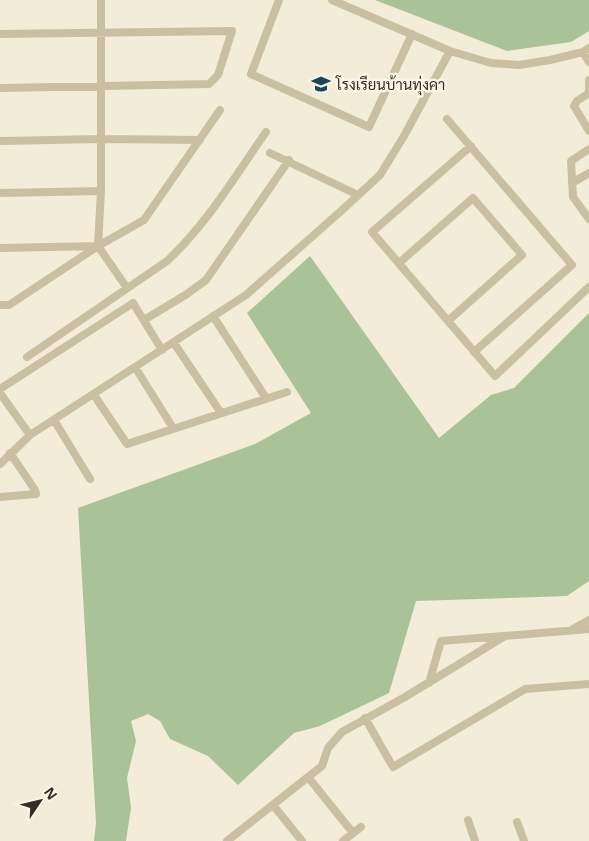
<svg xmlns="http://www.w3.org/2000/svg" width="589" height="841" font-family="'Open Sans',Sarabun,sans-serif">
	<rect width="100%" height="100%" fill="#f3ecd8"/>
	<path fill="#aac297" d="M375 0H589V31L571 42 507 51Z
		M310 256 439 438 491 395 514 388 589 313V581L567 596 416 601 389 693 320 726 294 733 238 785 208 756 170 739 160 721 148 714 131 721 136 741 127 778 131 808 126 841H94L96 823 78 508 255 444 311 413 247 313Z"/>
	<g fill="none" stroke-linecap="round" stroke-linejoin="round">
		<path stroke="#cbbfa3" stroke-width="8" d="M101 0V191L98 246 127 288
			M279 0 251 74 369 127 412 34
			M332 0 450 51 491 63 519 65 550 60 583 52 589 48
			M0 34 232 31 218 75 209 84 0 88
			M583 52 589 62
			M589 80V90
			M589 93 577 101 574 106 589 131
			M447 119 572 265 474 352
			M0 141 101 139 200 140
			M471 146 372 232 495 376 589 287
			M589 149 571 161 573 197 589 219
			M270 153 358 195
			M572 183 589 173
			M0 193 101 191
			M0 248 98 246
			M399 263 473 198 522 255 448 321
			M0 305H9L98 246 144 220 220 110
			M213 316 266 398
			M144 320 187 294 206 280 289 160
			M174 343 221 413
			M27 357 167 261C207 224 235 176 266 132
			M135 367 173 428
			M0 389 133 303 162 350
			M0 393 30 435
			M94 395 127 444 287 392
			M54 420 90 479
			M0 464 30 435 246 295 341 211 380 175 404 136 450 51
			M0 497 36 494 35 490 10 453
			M573 629 589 620
			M429 683 441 641 503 636
			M365 718 393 767 525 689 589 684
			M308 777 353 833
			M273 805 302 841
			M468 820 475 841
			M517 822 524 841
			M227 841 322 766 328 748 342 732 405 697 505 636 589 629
			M343 841 361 827"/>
	</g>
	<defs>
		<g id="school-bare" transform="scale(1.5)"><path d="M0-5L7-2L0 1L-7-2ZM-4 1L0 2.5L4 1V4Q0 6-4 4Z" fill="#19465a" stroke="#faf5e4" stroke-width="2.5" paint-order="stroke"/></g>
	</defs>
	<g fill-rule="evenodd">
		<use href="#school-bare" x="321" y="84"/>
	</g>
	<g text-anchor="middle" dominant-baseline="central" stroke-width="5" stroke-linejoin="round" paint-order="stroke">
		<g font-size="15" fill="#362e26" stroke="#faf5e4" text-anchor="start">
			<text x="336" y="84">โรงเรียนบ้านทุ่งคา</text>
		</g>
	</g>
	<g transform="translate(40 801) rotate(55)" stroke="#faf5e4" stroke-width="4" paint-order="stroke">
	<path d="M0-4L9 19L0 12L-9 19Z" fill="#362e26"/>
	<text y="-8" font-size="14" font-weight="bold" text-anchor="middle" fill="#362e26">N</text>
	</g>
</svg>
